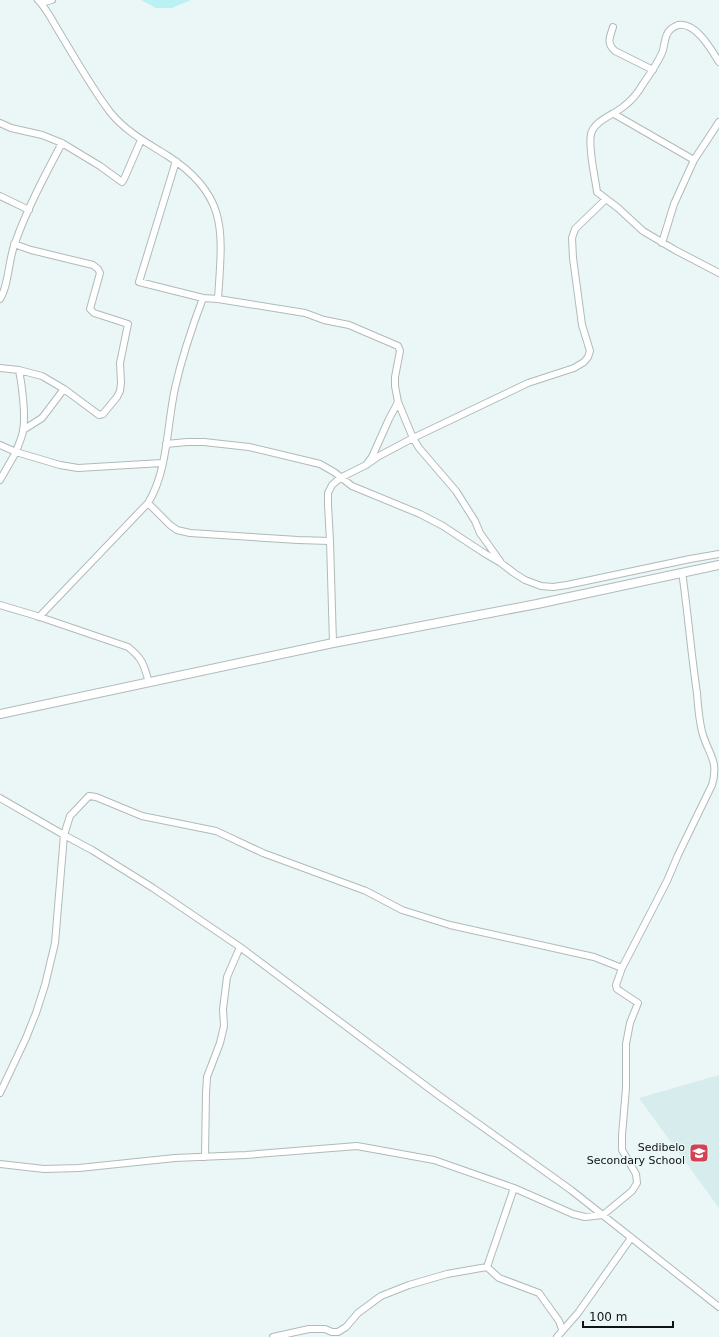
<svg xmlns="http://www.w3.org/2000/svg" width="719" height="1337" font-family="'DejaVu Sans',sans-serif">
	<rect width="100%" height="100%" fill="#ebf6f6"/>
	<path fill="#d7ecec" d="M719 1075V1208L639 1098Z"/>
	<path fill="#baf2f4" d="M141 0H191L172 8H156Z"/>
	<g fill="none" stroke-linecap="round" stroke-linejoin="round">
		<g stroke="#b0baba" stroke-width="8">
			<path id="street" d="M38 0C46 8 52 20 58 30 75 58 91 87 110 112 125 131 147 143 168 156 230 196 222 234 218 299L203 298C192 327 182 357 175 388 167 424 168 471 148 503L170 525 177 530 190 533 298 540 330 541 333 643
				M41 3 52 0
				M613 27C610 37 606 43 615 51L653 70
				M719 62C711 49 696 22 678 25 676 26 671 28 670 30 664 35 665 46 662 53 657 64 650 74 643 84 638 93 631 101 623 107 613 115 594 121 591 134 588 149 595 176 597 192L618 208 643 231 675 250 719 273
				M614 114 694 160
				M0 123 11 128 42 135 62 143 100 166 122 182 124 179 141 140
				M176 161 139 282 203 298
				M0 196 29 210
				M662 243 674 204 694 160 719 122
				M14 244 31 250 93 265 98 269 100 273 90 309 94 313 128 324 120 363 121 383 120 391 117 397 103 414 99 415 95 412 64 389 42 376 19 370
				M0 299C9 285 8 261 15 243 27 209 45 175 62 143
				M218 299 305 313 324 320 349 325 398 346 400 351 395 377V386L398 402 413 438 419 448 456 491 475 521 480 533 500 561
				M0 368 19 370C22 385 26 416 23 431 22 438 18 445 16 452L0 445
				M23 430 42 418 64 389
				M166 444 187 442H204L249 447 320 464 334 472 352 486 420 514 443 526 484 553 501 563 514 573 525 580 541 586 553 587 567 585 690 559 719 554
				M366 465 379 456 413 438 528 383 574 368 584 362 588 357 590 351 582 325 573 258 572 238 575 229 606 199
				M0 480 16 452 60 465 78 468 162 463
				M330 541 328 505V493L332 485 340 478 366 465 372 457 389 419 398 402
				M0 605 37 616 128 647C143 659 144 665 149 683
				M39 617 148 503
				M0 798 64 835 92 850 153 888 240 947 438 1095 571 1190 719 1307
				M622 968 667 881 678 855 712 785C719 761 709 755 703 735 699 722 698 707 697 693 691 653 688 613 682 572
				M0 1093 26 1038 36 1013 45 985 55 943 64 835 70 816 89 796 96 797 142 816 216 831 263 853 366 891 402 910 450 925 594 957 622 968 616 985 617 989 638 1003 630 1023 626 1044V1088L622 1135V1150L636 1174 637 1183 632 1191 603 1215 585 1217 573 1214 514 1188 434 1160 357 1146 246 1155 175 1158 79 1168 44 1169 0 1164
				M205 1157 206 1093 207 1077 220 1043 224 1026 223 1009 227 977 240 947
				M487 1267 514 1188
				M273 1337 309 1329H325L332 1332H338L346 1327 358 1313 381 1296 409 1285 447 1274 487 1267 499 1278 539 1293 559 1321 562 1329
				M557 1337 578 1313 631 1238"/>
		</g>
		<g stroke="#b0baba" stroke-width="10">
			<path id="secondary" d="M0 714 333 643 537 604 719 565"/>
		</g>
		<use href="#street" stroke="#fff" stroke-width="6"/>
		<use href="#secondary" stroke="#fff" stroke-width="8"/>
	</g>
	<defs>
		<g id="school-square" transform="scale(1)"><rect x="-9" y="-9" width="18" height="18" rx="4" fill="#d24252" stroke="#ebf6f6"/><path d="M0-5L7-2L0 1L-7-2ZM-4 1L0 2.5L4 1V4Q0 6-4 4Z" fill="#fff"/></g>
	</defs>
	<g fill-rule="evenodd">
		<use href="#school-square" x="699" y="1153"/>
	</g>
	<g text-anchor="middle" dominant-baseline="central" stroke-width="3" stroke-linejoin="round" paint-order="stroke">
		<g font-size="11" fill="#0f1313" stroke="#ebf6f6" text-anchor="end">
			<text x="685" y="1147">Sedibelo<tspan x="685" dy="13">Secondary School</tspan></text>
		</g>
	</g>
	<path d="M583 1321v6h90v-6" fill="none" stroke="#0f1313" stroke-width="2"/>
	<text x="589" y="1321" font-size="12" fill="#0f1313" stroke="#ebf6f6" stroke-width="3" paint-order="stroke">100 m</text>
</svg>
